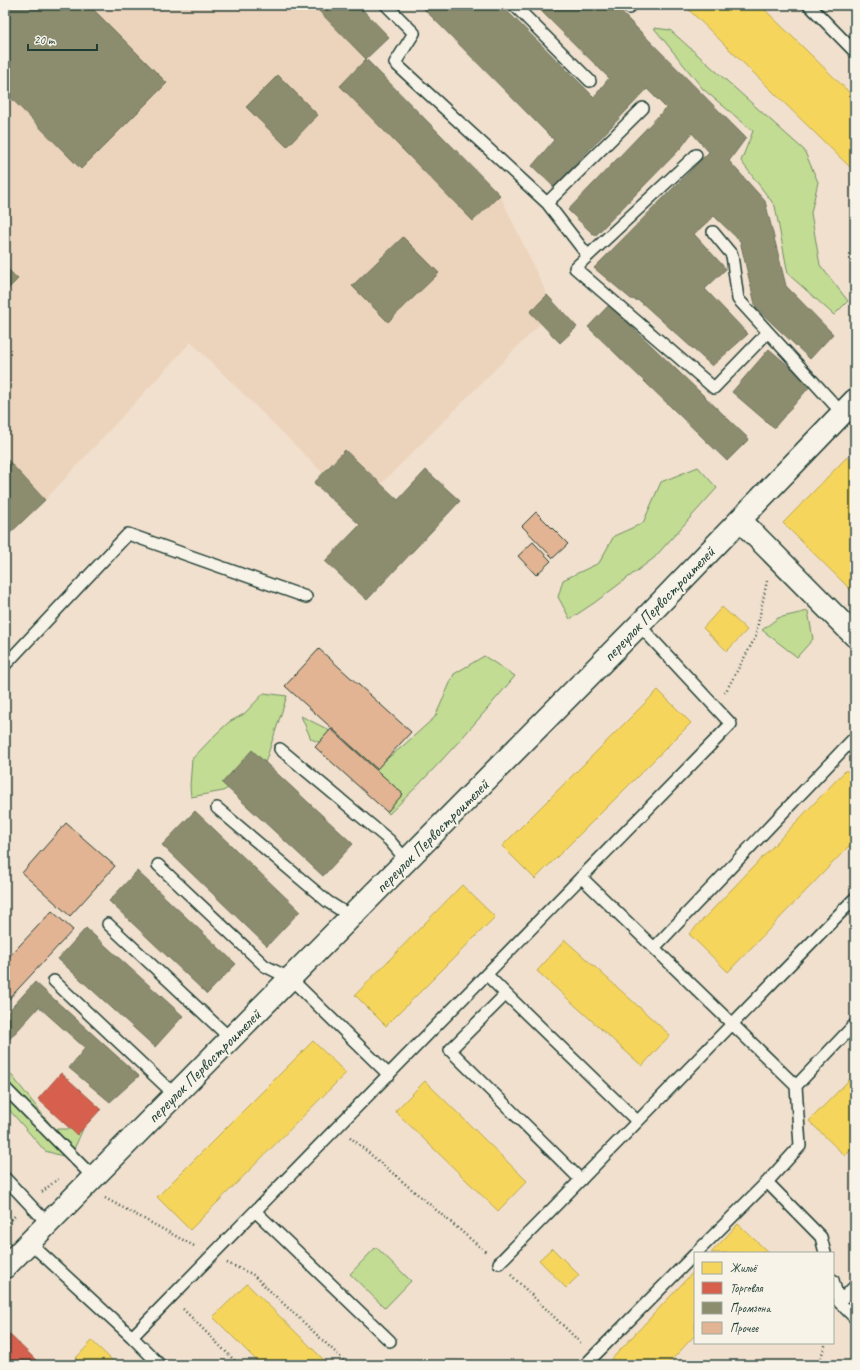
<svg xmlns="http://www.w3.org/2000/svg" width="860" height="1370" font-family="Caveat,sans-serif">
	<rect width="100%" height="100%" fill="#f1e0ce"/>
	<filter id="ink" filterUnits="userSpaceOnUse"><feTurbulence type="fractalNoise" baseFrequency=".025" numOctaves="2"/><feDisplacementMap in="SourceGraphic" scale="8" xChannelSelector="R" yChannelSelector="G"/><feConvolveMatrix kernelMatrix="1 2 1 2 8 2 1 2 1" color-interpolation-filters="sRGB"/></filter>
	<g filter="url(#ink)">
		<path fill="#ecd3bc" d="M5 5H313L366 59 340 86 473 221 500 195 547 295 530 312 541 323 381 484 345 450 323 473 191 342 45 500 5 457V292L18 279 5 266Z"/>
		<path fill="#c2dc93" stroke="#708c64" d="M654 28 670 30 804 150 818 182 811 213 820 265 848 301 834 315 788 274 775 206 741 161 753 131 703 89Z
			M698 467 717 488 654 558 594 603 570 619 558 597 563 580 599 563 614 536 643 523 661 482Z
			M808 611 813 639 797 657 762 630 778 618Z
			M484 656 515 676C475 724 434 771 389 814L334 748 311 739 301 716 325 728 378 766 404 745 435 717 454 674Z
			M264 693 287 696 263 769 223 791 191 797 190 786 192 759 216 734 229 722 244 714Z
			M5 1070 9 1072 54 1129H83L70 1158 45 1151 5 1105Z
			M376 1247 411 1281 385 1308 350 1274Z"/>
		<path fill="#f6d55c" stroke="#b6a750" d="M684 5H760L855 98V172Z
			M847 457 855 463V594L783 523Z
			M722 607 747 630 727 651 703 628Z
			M658 690 691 723 535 879 502 846Z
			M846 770 855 779V852L849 846 728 972 689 934Z
			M462 885 495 917 386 1026 355 995Z
			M565 940 670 1035 642 1066 537 971Z
			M313 1041 346 1073 190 1230 157 1197Z
			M855 1074V1146L845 1156 809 1121Z
			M425 1081 527 1181 498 1211 395 1111Z
			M738 1224 769 1253H711Z
			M552 1248 579 1275 566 1288 539 1260Z
			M695 1270V1335L667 1365H606Z
			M247 1284 324 1360 329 1365H261L213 1317Z
			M92 1341 115 1363 113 1365H81L75 1359Z"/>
		<path fill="#d6604d" stroke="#9f5646" d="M61 1073 101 1109 77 1135 38 1099Z
			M6 1331 41 1365H5Z"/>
		<path fill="#8c8c6e" stroke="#6b745d" d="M5 5H89L167 83 81 169 5 92Z
			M313 5H358L389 37 366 59Z
			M420 5H501L594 97 609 78 535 5H614L746 138 729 161 765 201 786 286 833 334 810 359 756 308 740 241 714 216 694 234 726 269 705 289 748 334 712 366 640 301 631 299 594 268 709 152 692 133 680 149 595 236 568 210 666 108 647 89 554 187 532 166 554 140Z
			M366 59 500 195 473 221 340 86Z
			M278 75 318 115 287 147 246 107Z
			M403 237 439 273 388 322 352 286Z
			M5 266 18 279 5 292Z
			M547 295 577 327 560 343 530 312Z
			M609 305 749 439 727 461 588 327Z
			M769 349 811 385 774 428 732 392Z
			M345 450 398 500 426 470 460 501 367 600 325 561 360 525 314 483Z
			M5 457 45 500 5 538Z
			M252 750 353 844 323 876 222 783Z
			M195 811 300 911 267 946 162 845Z
			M137 871 236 964 207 994 109 901Z
			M86 928 183 1016 155 1047 58 959Z
			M35 982 139 1076 110 1102 69 1068 85 1048 39 1007 5 1044V1015Z"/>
		<path fill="#e2b493" stroke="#1f3d34" d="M536 512 568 544 553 558 522 526Z
			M533 542 551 561 536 575 518 556Z
			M319 649 411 732 377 769 285 686Z
			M331 729 403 794 387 812 315 747Z
			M66 823 115 866 70 916 22 873Z
			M52 911 73 930 5 1003V961Z"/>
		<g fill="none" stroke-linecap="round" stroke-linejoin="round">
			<g stroke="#1f3d34" stroke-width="14">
				<path id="service" d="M386 5 414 33 395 63 547 203
					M514 5 590 81
					M626 5 629 8
					M809 5 855 52
					M696 155 575 268 714 388 768 332
					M713 232 732 255 738 299 842 413
					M588 256 547 203 643 108
					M5 665 128 534 306 597
					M280 749 389 840 407 861
					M217 808 328 902 352 917
					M158 865 265 966 291 979 389 1075
					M582 878 796 1086 800 1146 767 1182 696 1253
					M108 924 231 1039
					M654 948 855 737
					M487 975 506 994
					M54 981 175 1095
					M796 1086 855 1024
					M5 1088 94 1178
					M5 1178 48 1224
					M581 1180 450 1050 506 994 637 1121
					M767 1182 821 1237 825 1253
					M255 1211 390 1341
					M30 1243 132 1337 731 724 639 625
					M499 1263C619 1142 736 1019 855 898
					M833 1280 839 1302 855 1318
					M839 1302 855 1286
					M132 1337 160 1365
					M585 1365 695 1254"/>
			</g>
			<g stroke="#1f3d34" stroke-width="25">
				<path id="minor" d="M740 520 855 636
					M5 1267 639 625 855 400"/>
			</g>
			<path stroke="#1f3d34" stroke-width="2.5" stroke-dasharray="1 3" stroke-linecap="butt" d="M725 693 755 638 767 581
				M350 1137 487 1253
				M42 1192 60 1177
				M105 1198 196 1247
				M5 1225 16 1215
				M227 1263 252 1274 349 1365
				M511 1275 582 1344
				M183 1309 239 1365
				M818 1365 826 1343"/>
			<use href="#service" stroke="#f7f3e8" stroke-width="11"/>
			<use href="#minor" stroke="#f7f3e8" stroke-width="22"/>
		</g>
	</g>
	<g text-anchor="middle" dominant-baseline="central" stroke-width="4" stroke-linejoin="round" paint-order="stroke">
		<g font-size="17" fill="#1f3d34" stroke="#f7f3e8">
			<text transform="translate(659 604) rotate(-46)">переулок Первостроителей</text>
			<text transform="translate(432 836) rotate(-45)">переулок Первостроителей</text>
			<text transform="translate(204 1066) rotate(-45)">переулок Первостроителей</text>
		</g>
	</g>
	<rect width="860" height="1370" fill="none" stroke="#f7f3e8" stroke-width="20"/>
	<rect x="10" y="10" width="840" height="1350" fill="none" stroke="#1f3d34" stroke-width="1.5" filter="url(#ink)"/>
	<rect x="694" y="1252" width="140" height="92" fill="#f7f3e8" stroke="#a1aaa0"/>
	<rect x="702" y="1262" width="20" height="12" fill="#f6d55c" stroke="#a1aaa0"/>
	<text x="730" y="1272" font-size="12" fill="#1f3d34">Жильё</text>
	<rect x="702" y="1282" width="20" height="12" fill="#d6604d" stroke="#a1aaa0"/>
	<text x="730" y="1292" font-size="12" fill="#1f3d34">Торговля</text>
	<rect x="702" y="1302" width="20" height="12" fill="#8c8c6e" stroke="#a1aaa0"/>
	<text x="730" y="1312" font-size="12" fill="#1f3d34">Промзона</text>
	<rect x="702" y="1322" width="20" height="12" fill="#e2b493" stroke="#a1aaa0"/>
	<text x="730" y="1332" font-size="12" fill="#1f3d34">Прочее</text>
	<path d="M28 44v6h69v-6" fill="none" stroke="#1f3d34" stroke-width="2"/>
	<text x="34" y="44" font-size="12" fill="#1f3d34" stroke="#f7f3e8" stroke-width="3" paint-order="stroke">20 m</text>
</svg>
